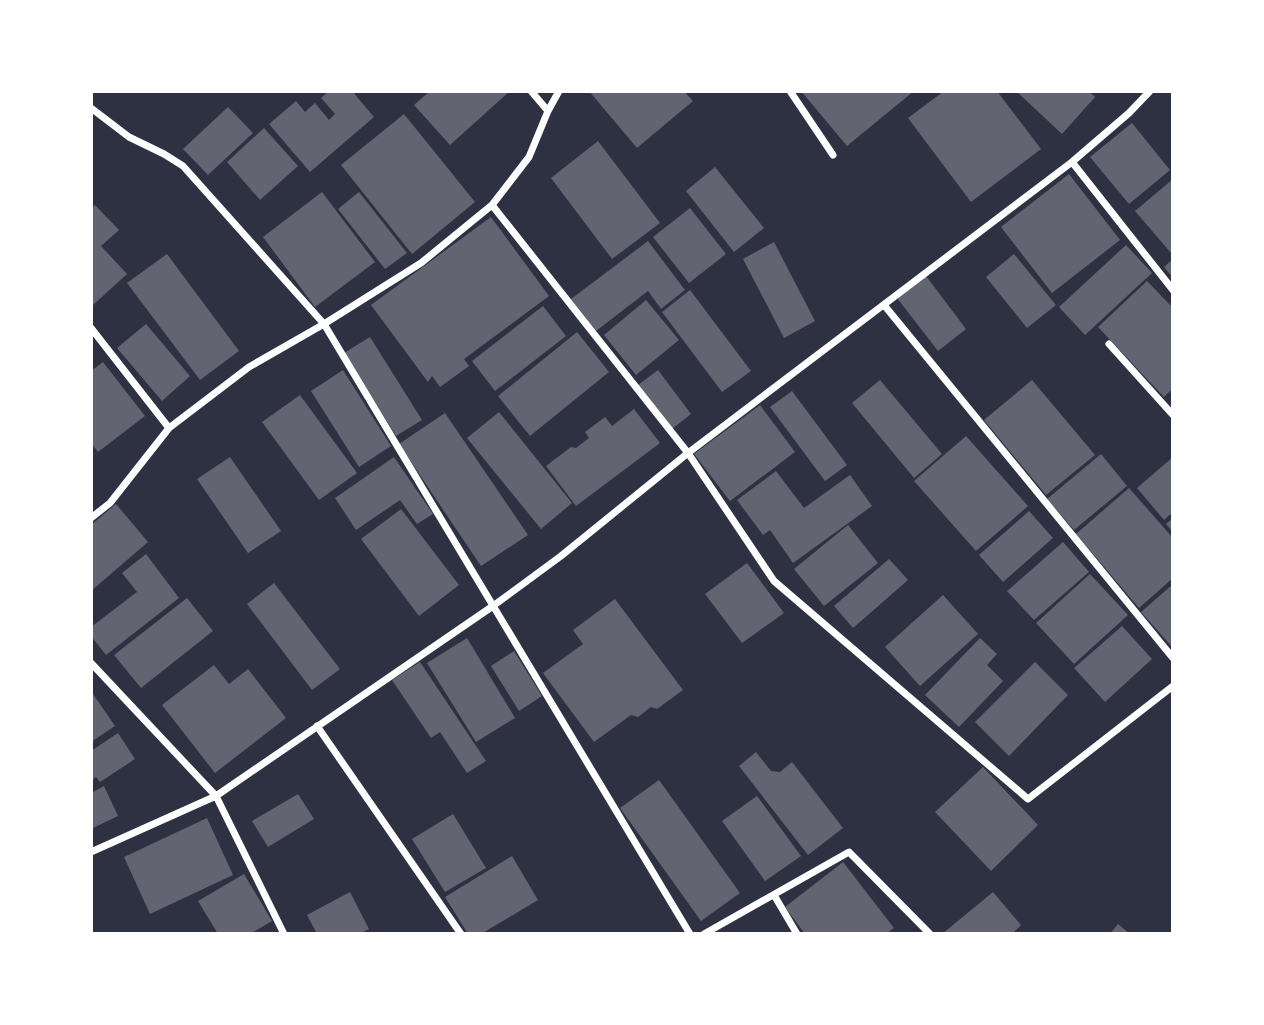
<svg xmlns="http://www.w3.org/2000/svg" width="1264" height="1025" font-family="Roboto,sans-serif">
	<rect width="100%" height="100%" fill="#2d3142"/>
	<path fill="#626471" d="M329 91H352L374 117 310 172 269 124 296 101 305 112 315 103 329 120 335 114 321 98Z
		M430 91H510L450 145 414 105Z
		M589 91H684L693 101 637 148Z
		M801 91H914L847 146Z
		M944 91H997L1041 149 971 202 908 118Z
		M1016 91H1089L1095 97 1062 134Z
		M228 107 253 133 208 175 183 149Z
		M404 114 475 202 412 254 341 165Z
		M1132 123 1170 170 1129 204 1090 157Z
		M264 128 298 166 260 200 227 162Z
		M598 141 660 223 612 259 551 178Z
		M715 167 764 228 734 252 686 191Z
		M1069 174 1120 240 1052 293 1001 227Z
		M1173 179V251L1171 253 1135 211Z
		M322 192 375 262 315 307 263 237Z
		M359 192 407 253 385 269 338 209Z
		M95 205 119 230 101 246 127 274 92 306 91 305V209Z
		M690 208 726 254 689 283 653 237Z
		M491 217 549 296 464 359 469 366 440 387 432 376 428 382 371 305Z
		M648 241 685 290 661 309 648 291 596 331 571 299Z
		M774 242 815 321 784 338 743 259Z
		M1126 245 1152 273 1085 335 1059 307Z
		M167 254 239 351 200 380 127 283Z
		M1014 254 1056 305 1027 328 986 277Z
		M1173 259V278L1164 267Z
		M926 276 966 329 938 351 897 298Z
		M1147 281 1173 308V388L1164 397 1098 327Z
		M690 290 751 371 722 392 662 312Z
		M646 300 679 340 636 375 604 335Z
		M543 306 566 336 495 391 472 361Z
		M146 324 190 376 162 401 117 348Z
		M577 332 609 372 530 436 498 396Z
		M370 337 422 420 396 436 344 353Z
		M103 362 145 416 98 452 91 443V371Z
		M343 370 391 446 359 467 311 391Z
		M658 370 691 414 672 429 638 385Z
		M880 380 942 454 914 478 852 403Z
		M1032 380 1095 455 1046 495 984 420Z
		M792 391 847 465 825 481 770 407Z
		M300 395 357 473 319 500 262 422Z
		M760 405 795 452 730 501 694 454Z
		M634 409 660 443 576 506 546 466 571 447 576 448 589 438 585 432 605 417 612 426Z
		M499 412 572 503 541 529 467 438Z
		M445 413 528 535 481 566 399 444Z
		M966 436 1028 506 976 551 914 481Z
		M1101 454 1127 486 1074 530 1047 499Z
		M230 457 281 531 248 553 197 479Z
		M394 457 433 514 417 524 400 500 356 530 335 498Z
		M1173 457V512L1164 520 1137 488Z
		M776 471 804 508 850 475 872 506 793 563 770 530 763 535 737 500Z
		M1129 488 1173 538V578L1139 608 1076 534Z
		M116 504 148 542 91 591V525Z
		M401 509 459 585 419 616 361 539Z
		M1029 511 1053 538 1003 582 979 555Z
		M1173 518V532L1166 524Z
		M848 525 878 563 824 606 794 569Z
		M1063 542 1089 572 1034 620 1007 591Z
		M146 554 179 598 106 655 91 636V627L137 592 122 573Z
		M889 559 908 580 853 628 834 606Z
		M747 563 784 613 742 643 705 594Z
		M1090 574 1128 615 1074 664 1036 623Z
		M274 583 340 669 312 690 247 604Z
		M1173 584V648L1141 612Z
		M943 595 978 634 920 686 885 647Z
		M187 598 213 631 141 688 114 655Z
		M615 599 683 690 657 709 651 707 638 717 631 715 594 742 543 673 583 644 573 630Z
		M1122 626 1152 659 1105 702 1074 668Z
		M467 638 515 718 476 742 427 663Z
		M980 638 997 654 987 665 1003 681 959 727 925 695Z
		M514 651 542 696 519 711 491 666Z
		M420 662 486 761 467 773 440 732 431 738 392 680Z
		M1035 662 1068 695 1009 756 975 722Z
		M214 665 229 684 248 669 286 718 215 773 162 705Z
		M91 691 115 726 91 742Z
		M118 733 135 759 100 782 96 777 91 781V751Z
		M756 752 771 771 780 772 792 762 843 828 808 855 739 766Z
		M983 767 1038 825 991 871 935 812Z
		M659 780 740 893 701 921 620 808Z
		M104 786 118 816 91 829V793Z
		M298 794 314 819 268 847 252 821Z
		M757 796 801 856 765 881 722 821Z
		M453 814 486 868 445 892 412 839Z
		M207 818 233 875 150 914 124 857Z
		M512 856 538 900 481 934H468L445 897Z
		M843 862 894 928 886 934H805L785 907Z
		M244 874 272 921 250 934H218L198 901Z
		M350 892 369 929 359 934H317L307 915Z
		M993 892 1021 925 1012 934H942Z
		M1118 924 1130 934H1110Z"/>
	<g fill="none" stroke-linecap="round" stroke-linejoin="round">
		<path stroke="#fff" stroke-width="7" d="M531 91 548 111
			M790 91 833 155
			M91 108 129 137 164 154 183 166 324 324 690 934
			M1072 162 1173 290
			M492 205 688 453 774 581 1028 799 1173 686
			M884 305 1173 658
			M91 328 169 428
			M1109 344 1173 415
			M91 518 110 503 169 428 249 367 324 324 421 263 492 205 529 157 548 111 559 91
			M91 663 216 796 284 934
			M317 726 461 934
			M91 852 216 796 493 606 561 556 688 453 1072 162 1129 113 1150 91
			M774 895 797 934
			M704 934 849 852 930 934"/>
	</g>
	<rect width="1264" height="1025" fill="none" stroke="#ffffff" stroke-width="186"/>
</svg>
